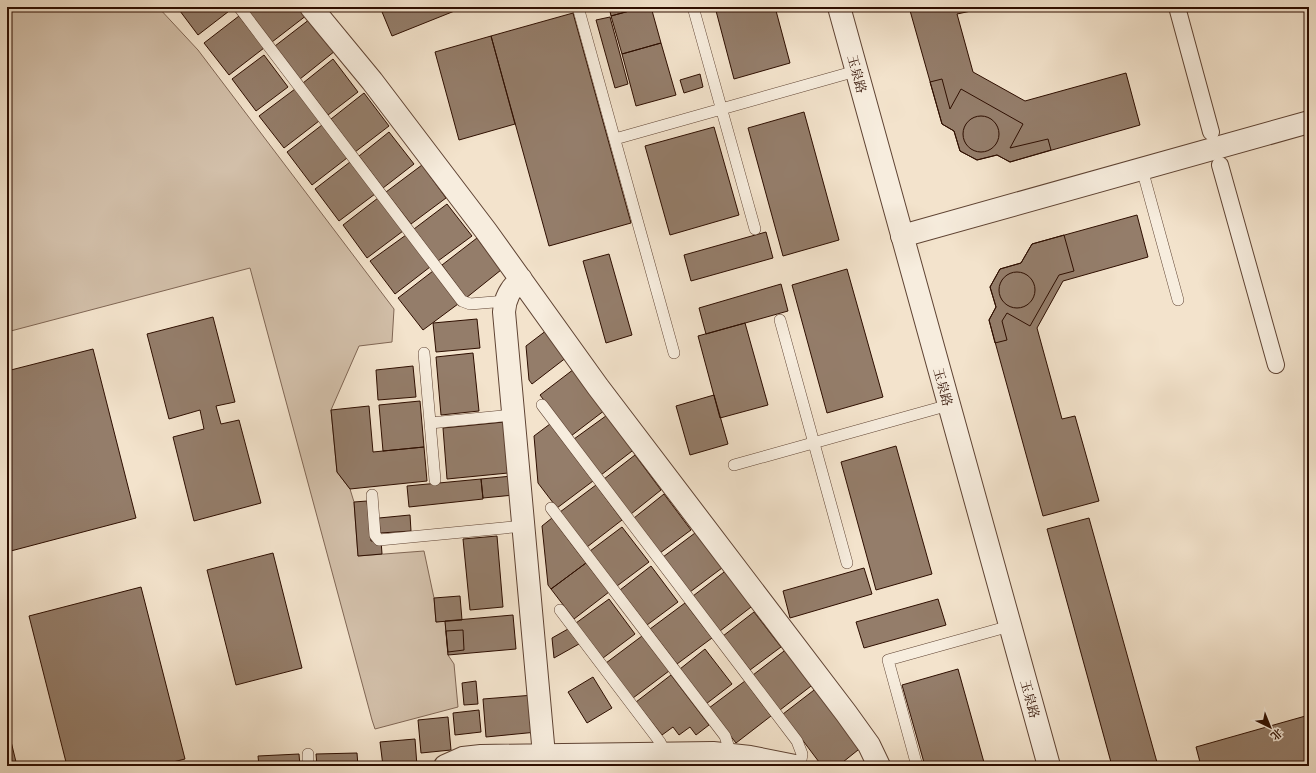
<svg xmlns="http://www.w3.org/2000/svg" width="1316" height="773" font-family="'Gentium Book Plus','Noto Serif SC',serif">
	<rect width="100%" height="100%" fill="#f3e3cc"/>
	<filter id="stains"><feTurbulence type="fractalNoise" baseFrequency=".005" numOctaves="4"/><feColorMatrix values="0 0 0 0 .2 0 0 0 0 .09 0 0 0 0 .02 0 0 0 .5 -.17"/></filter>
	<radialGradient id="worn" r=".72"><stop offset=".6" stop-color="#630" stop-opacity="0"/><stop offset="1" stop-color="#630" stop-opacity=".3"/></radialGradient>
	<path fill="#d2bfa9" stroke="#806654" d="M7 7H158L198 50 394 309 392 342 359 346 331 410 337 472 350 489 354 502 358 556 424 551 434 598 436 622 445 621 448 655 454 664 458 707 375 729 372 720 250 268 7 332Z"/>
	<path fill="#947d6a" stroke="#2e0e00" d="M177 7H232L233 8 198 35Z
		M245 7H301L307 15 272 42Z
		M380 7H461L462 8 392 36Z
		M609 7H644L611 16Z
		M644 7H651L661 43 622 54 611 16Z
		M715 7H775L790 63 734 79Z
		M909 7H970L971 11 957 14 973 72 1025 101 1126 73 1140 125 1010 162 997 155 977 160 960 151 954 131 942 124Z
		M573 13 631 223 549 246 491 36Z
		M239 16 264 48 229 75 204 43Z
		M610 17 628 84 615 88 596 20Z
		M310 19 335 51 300 79 275 46Z
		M491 36 515 124 459 140 435 52Z
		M661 43 676 95 636 106 622 54Z
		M264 55 288 87 256 111 232 79Z
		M333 59 358 92 328 115 303 83Z
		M700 74 703 87 684 93 680 80Z
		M942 79 950 109 961 89 1023 124 1010 148 1048 139 1051 150 1010 162 997 155 977 160 960 151 954 131 942 124 930 82Z
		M295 89 319 121 284 148 259 116Z
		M364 93 389 126 355 152 331 119Z
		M804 112 839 240 783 256 748 128Z
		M963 134a18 18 0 1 1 36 0a18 18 0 1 1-36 0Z
		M322 125 347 158 312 185 287 152Z
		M714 127 739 215 670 235 645 146Z
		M389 132 414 164 383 188 359 156Z
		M350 162 375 194 339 221 315 189Z
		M422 165 446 198 411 224 386 192Z
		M378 198 403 231 367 258 343 225Z
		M447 204 472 236 438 261 414 229Z
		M1137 215 1148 257 1063 281 1037 328 1062 419 1075 416 1099 501 1043 516 989 320 996 307 990 287 1000 269 1021 263 1032 244Z
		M766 232 773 258 691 281 684 255Z
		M406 235 430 267 395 294 370 261Z
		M1064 235 1074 271 1059 275 1030 326 1007 313 1002 321 1007 340 995 343 989 320 996 307 990 287 1000 269 1021 263 1032 244Z
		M477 238 501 270 466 298 442 265Z
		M609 254 632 335 606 343 583 261Z
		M847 269 883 397 827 413 792 285Z
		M433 271 458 304 423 330 398 298Z
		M999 290a18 18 0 1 1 36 0a18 18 0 1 1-36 0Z
		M781 284 788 311 706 334 699 308Z
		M213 317 235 402 216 406 221 424 239 420 261 503 194 521 173 437 204 429 200 410 169 419 147 334Z
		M477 319 480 348 436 352 433 323Z
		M745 323 768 405 720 418 698 336Z
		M547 330 567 357 532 384 529 380 526 346Z
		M93 349 136 518 7 552V371Z
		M473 353 479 411 441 415 436 357Z
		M413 366 416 397 378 400 376 370Z
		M574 369 605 410 571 436 540 395Z
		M714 395 728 444 690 455 676 406Z
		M420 401 424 447 383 451 379 405Z
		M369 406 373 452 424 447 427 481 350 489 337 472 331 410Z
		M610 413 636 448 601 475 574 439Z
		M504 422 508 473 447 479 443 428Z
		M550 424 593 481 557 508 538 483 534 436Z
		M896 446 932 574 876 590 841 462Z
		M635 455 661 490 631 514 604 479Z
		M512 476 514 495 483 498 481 479Z
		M481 479 483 499 409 507 407 486Z
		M596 485 622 520 587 547 560 512Z
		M664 494 691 530 660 553 634 518Z
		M367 501 371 541 381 540 382 554 358 556 354 502Z
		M410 515 411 531 380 533 379 518Z
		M552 518 586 563 551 589 548 585 542 526Z
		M1089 518 1158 766H1112L1047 529Z
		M622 527 649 562 617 586 590 551Z
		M699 530 726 565 690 592 663 557Z
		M497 536 503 607 470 610 463 539Z
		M273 553 302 668 236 685 207 570Z
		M586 563 609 592 574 619 551 589Z
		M651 566 678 602 647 625 620 590Z
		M864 568 872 594 790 618 783 591Z
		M728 569 755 604 720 631 693 596Z
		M141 587 185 759 157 766H67L29 616Z
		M460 596 462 620 436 622 434 598Z
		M609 599 635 634 603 658 576 623Z
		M938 599 946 625 864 648 856 622Z
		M685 603 712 638 677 664 650 629Z
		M754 612 781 647 750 670 723 636Z
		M513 615 516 649 448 655 445 621Z
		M568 629 579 644 554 658 552 638Z
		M463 630 464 650 448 652 446 631Z
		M642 636 669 671 633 698 606 663Z
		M788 648 815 683 780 710 753 675Z
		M705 649 732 684 706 704 680 669Z
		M958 669 985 766H925L902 685Z
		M671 675 709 725 696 735 690 727 679 735 673 727 662 735 636 702Z
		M593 677 612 708 587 723 568 692Z
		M476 681 478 704 464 705 462 683Z
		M745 681 771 716 736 743 709 708Z
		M818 687 863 746 838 766H822L783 714Z
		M534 695 537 732 486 737 483 699Z
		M479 710 481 732 455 735 453 713Z
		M1309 715V766H1201L1196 747Z
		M448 717 451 750 421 753 418 720Z
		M7 725 17 766H7Z
		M415 739 417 766H383L380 742Z
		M357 753 358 766H317L316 754Z
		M299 754 300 766H259L258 756Z"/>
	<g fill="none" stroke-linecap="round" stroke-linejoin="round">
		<g stroke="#5f4333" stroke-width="12">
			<path id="service" d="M239 7 462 301 470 304 506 301
				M578 7 674 353
				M693 7 755 229
				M615 139 856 71
				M1142 169 1178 300
				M780 320 847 563
				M424 353 435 480
				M542 405 797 741 802 754 800 766
				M430 423 513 415
				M734 465 949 405
				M372 495 375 535 379 540 524 526
				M551 508 725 736 731 754
				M560 610 660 742 665 753
				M308 754V766
				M917 766 888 660 1010 626"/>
		</g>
		<g stroke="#5f4333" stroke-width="18">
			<path id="pedestrian" d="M1177 7 1211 132
				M1220 165 1276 365"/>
		</g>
		<g stroke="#5f4333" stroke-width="24">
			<path id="minor" d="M311 7 372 81 486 231 598 387 846 713 869 745 879 766
				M902 236 1309 122
				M521 279C510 289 505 298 504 312L544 755
				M445 766 463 758 481 756 713 753 750 757 795 766"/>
		</g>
		<g stroke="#5f4333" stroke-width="24">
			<path id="tertiary" d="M839 7 1049 766"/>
		</g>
		<use href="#service" stroke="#f7edde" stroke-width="11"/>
		<use href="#pedestrian" stroke="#f7edde" stroke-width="16"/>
		<use href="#minor" stroke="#f7edde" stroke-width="22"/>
		<use href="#tertiary" stroke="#f7edde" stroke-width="22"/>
	</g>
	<g text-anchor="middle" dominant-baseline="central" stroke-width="4" stroke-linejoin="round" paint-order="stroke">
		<g font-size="13" fill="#2e0e00" stroke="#f7edde">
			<text transform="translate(857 74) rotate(75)">玉泉路</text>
			<text transform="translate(943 387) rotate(75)">玉泉路</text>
			<text transform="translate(1030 699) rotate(75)">玉泉路</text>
		</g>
	</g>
	<rect width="1316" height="773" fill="none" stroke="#f3e3cc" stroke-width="24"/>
	<rect x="8" y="8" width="1300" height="757" fill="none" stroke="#2e0e00" stroke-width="2"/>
	<rect x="12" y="12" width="1292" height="749" fill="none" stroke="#2e0e00"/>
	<g transform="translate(1270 727) rotate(137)" stroke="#f7edde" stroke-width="3" paint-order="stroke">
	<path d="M0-3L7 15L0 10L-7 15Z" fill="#2e0e00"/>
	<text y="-6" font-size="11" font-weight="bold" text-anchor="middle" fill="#2e0e00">北</text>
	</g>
	<rect width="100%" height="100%" filter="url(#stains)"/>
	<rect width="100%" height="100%" fill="url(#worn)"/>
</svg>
